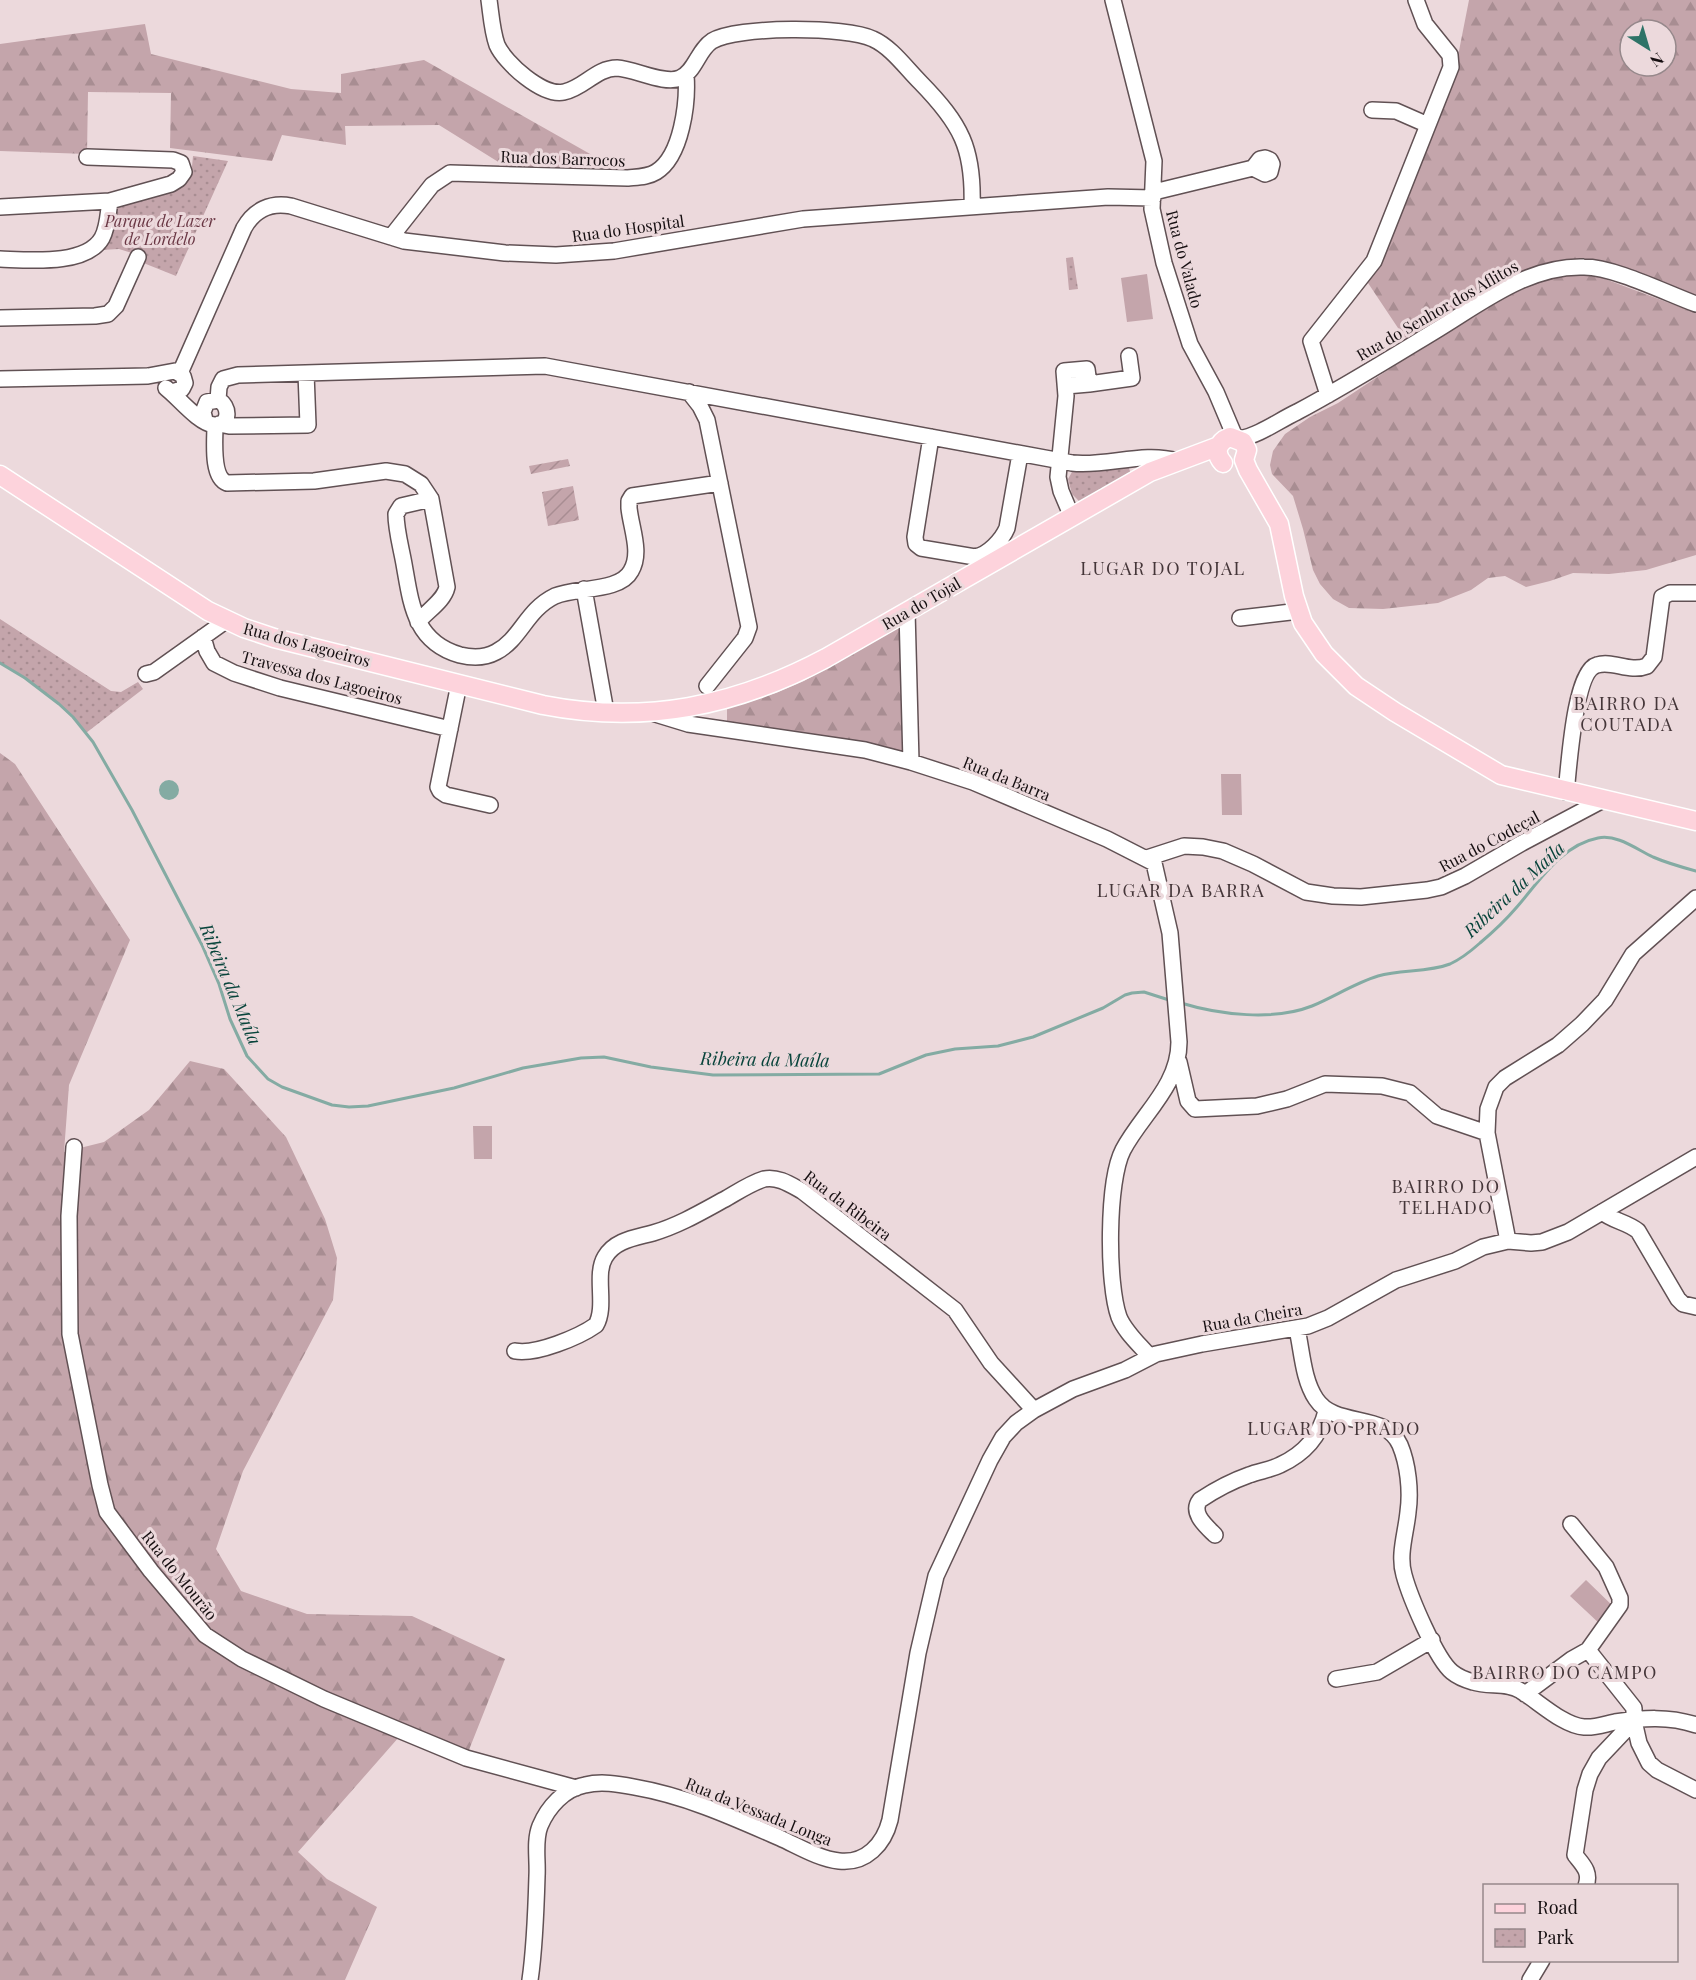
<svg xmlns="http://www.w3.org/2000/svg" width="1696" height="1980" font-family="'Playfair Display',serif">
	<defs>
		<pattern id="forest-firs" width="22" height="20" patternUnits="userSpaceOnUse" patternTransform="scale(1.5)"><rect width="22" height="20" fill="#c4a5ab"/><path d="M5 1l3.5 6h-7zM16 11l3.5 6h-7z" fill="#a88d92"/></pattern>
		<pattern id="park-dots" width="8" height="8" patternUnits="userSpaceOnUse" patternTransform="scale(1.5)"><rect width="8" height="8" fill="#c4a5ab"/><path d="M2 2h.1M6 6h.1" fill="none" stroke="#a88d92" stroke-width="1.8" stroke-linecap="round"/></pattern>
		<pattern id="garden-furrows" width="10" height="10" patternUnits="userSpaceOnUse" patternTransform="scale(1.5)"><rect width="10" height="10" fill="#c4a5ab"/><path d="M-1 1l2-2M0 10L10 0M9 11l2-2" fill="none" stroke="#a88d92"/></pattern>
	</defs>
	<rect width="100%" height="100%" fill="#ecd9dc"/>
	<path fill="#c4a5ab" d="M1147 274 1153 319 1127 322 1121 278Z
		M1221 774H1241L1242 815H1222Z
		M473 1126H492V1159H474Z
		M1586 1580 1616 1609 1601 1625 1570 1596Z"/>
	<path fill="url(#forest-firs)" fill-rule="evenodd" d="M1469 0H1696V298L1584 261 1545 264 1413 339 1404 337 1364 277 1385 245 1434 129 1457 61ZM1630 30H1666V66H1630Z
		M145 24 151 54 291 89 341 93V74L424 60 599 159 585 170 508 168 439 125 345 126 346 145 282 135 272 161 170 148 171 93 88 92 87 154 0 151V44Z
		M1561 275 1597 276 1696 313V555L1646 570 1609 574 1573 573 1550 581 1526 587 1505 576 1488 578 1471 590 1438 603 1383 609 1349 608 1333 599 1320 584 1313 570 1303 529 1293 496 1272 474 1270 465 1273 451 1285 434 1310 417 1338 403 1397 364 1522 287Z
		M903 624 906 755 727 723V708L776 693 804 681Z
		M0 753 15 764 130 940 69 1085 64 1152 104 1142 149 1110 190 1061 224 1069 286 1137 325 1219 337 1258 333 1300 243 1471 216 1549 241 1591 307 1614 412 1616 505 1659 463 1765 399 1737 298 1852 327 1879 377 1907 345 1980H0Z"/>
	<path fill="url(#park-dots)" d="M193 156 228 161 176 276 141 262 135 254 119 249 101 250 116 209 119 205 183 186 191 177Z
		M1073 257 1078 289 1069 290 1066 258Z
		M1128 465 1132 478 1081 503 1072 494 1068 479 1072 472Z
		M0 619 111 691 121 692 138 682 143 689 86 733C62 703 32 683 0 663Z"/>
	<path fill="url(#garden-furrows)" d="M568 459 570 466 531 474 529 466Z
		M573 486 579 520 548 526 542 492Z"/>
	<path fill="#84aba3" d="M159 790a10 10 0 1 1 20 0a10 10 0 1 1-20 0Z"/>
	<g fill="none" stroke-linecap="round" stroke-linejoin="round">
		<path stroke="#84aba3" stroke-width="3" d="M0 663 25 678 59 704 73 717 93 742 132 810 202 945 219 984 230 1019 247 1056 268 1079 282 1087 332 1105 349 1107 368 1106 454 1088 523 1068 581 1058 604 1057 651 1067 713 1075 879 1074 926 1055 955 1049 998 1046 1033 1037 1103 1008 1125 995 1132 993 1144 992 1169 1000
			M1181 1003C1220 1015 1274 1021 1312 1006 1334 997 1355 983 1378 976 1401 969 1427 973 1450 964 1461 959 1471 951 1480 943 1493 932 1505 921 1516 908 1539 882 1561 845 1598 838 1617 834 1636 849 1653 857 1667 863 1681 867 1696 871"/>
		<g stroke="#615154" stroke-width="18">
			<path id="minor" d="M489 0C491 14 492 31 497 45 505 63 543 97 564 92 584 88 596 68 617 68 635 69 665 85 680 78 695 72 698 50 712 41 737 26 846 26 873 39 891 47 906 68 920 82 961 124 974 148 972 207
				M1113 0 1154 161 1152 209 1164 263 1190 344 1216 392 1235 437
				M1372 110 1396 111 1428 125
				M1265 158 1270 160 1272 164 1270 172 1265 174 1253 168 1260 159Z
				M1154 192 1253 168
				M0 207 110 201 171 184 179 179 184 172 181 163 173 160 87 157
				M391 237 432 185 450 173 628 178C638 177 648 177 656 172 682 156 688 102 686 75
				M0 259C29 260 86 266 102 238 108 227 108 213 110 201
				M0 318 95 316 108 314 116 306 138 257
				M180 373 244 228C254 210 271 202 291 206L404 241 505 253 556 255 614 251 803 219 1108 197 1153 198
				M0 379 148 376 175 371 183 376 185 383 182 389 172 392
				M1089 384 1132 378 1129 356
				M1066 386 1089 384 1087 369 1064 371 1066 396 1058 477 1061 491 1072 517
				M166 388C178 397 198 423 214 425 231 426 230 405 218 400L207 402 203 412 205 420
				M689 392 700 406 707 420 749 627 745 638 707 686
				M1328 395 1311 341 1374 261 1451 67 1450 55 1425 24 1416 0
				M218 400 219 387 223 379 238 375 545 366 1072 463C1107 467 1143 451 1177 461
				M219 424 229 426 308 425 306 373
				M215 425C215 441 211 477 227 483L314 481 386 471 405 474 421 484 431 499 447 587C444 601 427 611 418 622
				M931 437 915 537 916 544 921 548 975 557C988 555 1002 540 1007 528L1020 454
				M1239 439C1260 435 1278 421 1297 412 1344 387 1389 359 1435 331 1480 304 1528 265 1584 267 1614 267 1666 293 1696 304
				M431 499 401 506 396 514C396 530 401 547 404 564 411 603 414 642 460 655 472 658 485 658 496 652 521 639 526 610 555 596 576 587 620 592 631 571 642 553 631 528 629 508V501L632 496 720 483
				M584 589 606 712
				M907 611 911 762
				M1240 618 1299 611
				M203 637 207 651 214 663 234 673 280 688 450 729
				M146 674 154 672 227 620
				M459 684 438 787 440 791 446 795 490 805
				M652 713 688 724 865 750 911 762 973 782 1107 839 1154 863 1170 933 1179 1042C1179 1086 1142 1114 1123 1150 1107 1181 1107 1284 1119 1317 1125 1332 1140 1345 1150 1357
				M1566 792C1569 769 1574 671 1597 665 1613 660 1629 673 1647 666L1654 657 1662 597 1670 593H1696
				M1147 858 1184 846 1203 847 1223 851 1253 864 1306 892 1333 896 1361 897 1427 890 1441 887 1465 876 1522 843 1603 800
				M1179 1062 1188 1101 1195 1109 1257 1106 1287 1099 1325 1084 1382 1086 1410 1093 1437 1116 1487 1133
				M74 1147 69 1216 70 1334 100 1485 107 1512 151 1571 205 1635 242 1659 324 1699 466 1758 576 1788
				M1602 1212C1613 1221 1627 1222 1638 1231L1678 1299 1683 1304 1696 1307
				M1508 1241 1487 1133 1488 1109 1496 1087 1505 1078 1558 1045 1582 1024 1605 1000 1633 954 1696 898
				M1297 1329C1302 1351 1303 1380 1316 1399 1336 1429 1385 1411 1400 1445 1408 1464 1411 1491 1408 1512 1406 1533 1398 1555 1404 1575 1410 1597 1436 1659 1452 1672 1458 1677 1466 1680 1473 1682 1489 1687 1507 1682 1521 1691 1539 1702 1564 1726 1584 1727 1595 1728 1605 1724 1615 1722 1643 1718 1669 1716 1696 1725
				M515 1351C536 1355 579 1337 596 1325 607 1306 594 1275 605 1257 615 1240 635 1238 653 1233 680 1225 703 1211 727 1198 739 1191 751 1183 764 1179 778 1176 791 1185 802 1191L955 1310 991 1363 1034 1410
				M1215 1535C1206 1526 1190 1513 1200 1500 1215 1490 1232 1481 1249 1475 1259 1471 1270 1470 1280 1465 1304 1454 1320 1436 1326 1411
				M1588 1650 1634 1708V1721L1639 1743 1649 1763 1657 1770 1696 1790
				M1336 1679 1377 1672 1432 1640
				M1525 1694 1572 1659 1588 1650 1620 1605V1598L1606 1567 1571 1524
				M1586 1886C1591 1872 1583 1865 1575 1855L1585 1790 1590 1774 1599 1758 1634 1721
				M530 1980C535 1946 536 1911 537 1876 538 1860 534 1841 540 1826 548 1807 564 1789 585 1785 601 1781 618 1784 634 1787 686 1796 732 1817 780 1838 798 1846 819 1859 839 1861 866 1864 884 1844 890 1820L918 1653 936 1576 990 1460 1003 1437 1016 1423 1034 1410 1073 1389 1125 1370 1156 1354 1202 1344 1308 1326 1328 1318 1396 1280 1455 1261 1483 1247 1508 1241 1531 1243 1542 1242 1568 1232 1696 1157
				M1530 1980 1542 1960"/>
		</g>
		<g stroke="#fff" stroke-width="21">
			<path id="major" d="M1223 463C1214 453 1217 442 1230 437L1243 442 1247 450 1244 460 1248 470 1279 524 1294 596 1303 623 1324 654 1356 686 1395 712 1501 775 1696 821
				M0 475 208 611 244 628 274 638 543 705C645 725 736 706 826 658L1150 472 1219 446"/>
		</g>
		<use href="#minor" stroke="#fff" stroke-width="15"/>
		<use href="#major" stroke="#fdd3dc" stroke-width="18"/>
	</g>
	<g text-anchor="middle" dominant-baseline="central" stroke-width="6" stroke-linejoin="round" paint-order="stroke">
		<g font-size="16" fill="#160f11" stroke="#ecd9dc">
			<text transform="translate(563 158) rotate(2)">Rua dos Barrocos</text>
			<text transform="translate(628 228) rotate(-8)">Rua do Hospital</text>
			<text transform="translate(1185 259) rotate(75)">Rua do Valado</text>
			<text transform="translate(1437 310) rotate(-30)">Rua do Senhor dos Aflitos</text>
			<text transform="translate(921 603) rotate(-30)">Rua do Tojal</text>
			<text transform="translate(307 644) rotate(15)">Rua dos Lagoeiros</text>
			<text transform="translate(322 677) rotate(15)">Travessa dos Lagoeiros</text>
			<text transform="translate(1007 778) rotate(22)">Rua da Barra</text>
			<text transform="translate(1489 841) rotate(-28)">Rua do Codeçal</text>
			<text transform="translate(848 1205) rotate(37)">Rua da Ribeira</text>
			<text transform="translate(1252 1317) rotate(-10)">Rua da Cheira</text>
			<text transform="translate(180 1575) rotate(51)">Rua do Mourão</text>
			<text transform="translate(759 1811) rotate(22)">Rua da Vessada Longa</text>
		</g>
		<g font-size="16" font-style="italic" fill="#693643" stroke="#ecd9dc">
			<text x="160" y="220">Parque de Lazer<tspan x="160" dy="18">de Lordelo</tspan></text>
		</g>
		<g font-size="18" letter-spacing="1.5" fill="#453639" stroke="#ecd9dc">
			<text x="1163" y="568">LUGAR DO TOJAL</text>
			<text x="1627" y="703">BAIRRO DA<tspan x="1627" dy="21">COUTADA</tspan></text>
			<text x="1181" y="890">LUGAR DA BARRA</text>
			<text x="1446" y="1186">BAIRRO DO<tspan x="1446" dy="21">TELHADO</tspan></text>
			<text x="1334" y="1428">LUGAR DO PRADO</text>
			<text x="1565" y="1672">BAIRRO DO CAMPO</text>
		</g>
		<g font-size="18" font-style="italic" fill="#08443b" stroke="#ecd9dc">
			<text transform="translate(1514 889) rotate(-43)">Ribeira da Maíla</text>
			<text transform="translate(231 984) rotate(67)">Ribeira da Maíla</text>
			<text transform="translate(765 1059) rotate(1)">Ribeira da Maíla</text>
		</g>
	</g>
	<rect x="1483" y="1884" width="195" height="78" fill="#ecd9dc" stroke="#96888b" stroke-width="1.5"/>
	<rect x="1495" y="1904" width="30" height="9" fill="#fdd3dc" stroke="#96888b" stroke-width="1.5"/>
	<text x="1537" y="1914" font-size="18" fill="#160f11">Road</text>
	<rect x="1495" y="1929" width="30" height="18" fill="url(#park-dots)" stroke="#96888b" stroke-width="1.5"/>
	<text x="1537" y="1944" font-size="18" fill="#160f11">Park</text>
	<g transform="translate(1648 48) rotate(143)"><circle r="28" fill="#ecd9dc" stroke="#96888b" stroke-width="1.5"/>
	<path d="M0-4.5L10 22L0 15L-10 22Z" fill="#2e7367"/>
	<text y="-9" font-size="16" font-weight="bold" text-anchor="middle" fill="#160f11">N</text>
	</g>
</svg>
